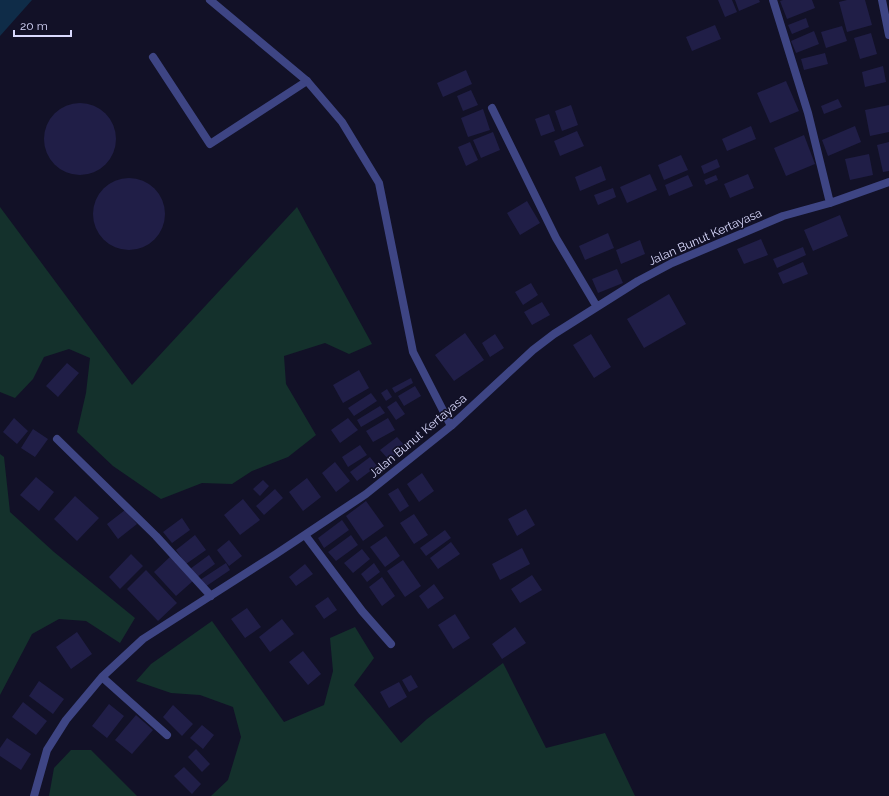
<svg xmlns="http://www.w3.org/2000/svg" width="889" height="796" font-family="Raleway,sans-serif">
	<rect width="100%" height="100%" fill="#121127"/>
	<path fill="#14312c" d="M0 207 132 385 297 207 372 344 349 354 325 343 284 356 286 384 316 435 288 457 252 471 232 484 202 483 161 499 113 466 77 432 86 393 90 358 69 349 44 357 33 379 15 398 0 392Z
		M0 454 4 457 10 512 54 552 135 618 120 643 86 621 59 619 32 634 0 695Z
		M212 621 284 722 324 705 333 671 330 638 355 627 374 658 354 685 401 743 427 719 503 663 546 748 605 733 635 796H211L228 780 241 737 233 707 200 695 171 693 136 681 151 664Z
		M71 750H91L137 796H49L54 768Z"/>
	<path fill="#0f2c48" d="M0 0H32L0 36Z"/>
	<path fill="#201e47" d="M718 0H732L737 12 725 17Z
		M735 0H759L760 2 739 11Z
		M783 0H812L815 8 787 19 780 1Z
		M847 0H865L872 25 847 32 839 2Z
		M806 18 809 27 792 34 788 25Z
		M715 25 721 39 692 51 686 37Z
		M842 26 847 41 826 48 821 32Z
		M814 31 819 44 796 53 791 41Z
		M871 33 877 54 860 59 854 38Z
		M825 53 828 64 804 70 801 59Z
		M883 66 886 82 865 87 862 72Z
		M466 70 472 84 443 97 437 83Z
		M786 81 799 111 770 123 757 93Z
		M471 90 478 105 463 111 457 96Z
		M838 99 842 107 824 114 821 106Z
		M44 139a36 36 0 1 1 72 0a36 36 0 1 1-72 0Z
		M571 105 578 125 562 131 555 111Z
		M889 105V132L870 136 865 110Z
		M483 109 490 130 468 137 461 118Z
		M549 114 555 131 541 136 535 119Z
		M751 126 756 139 727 151 722 139Z
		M855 126 861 142 828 156 822 140Z
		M577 131 584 146 560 156 554 141Z
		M493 132 500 150 481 158 473 140Z
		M804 135 815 164 786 176 774 148Z
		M470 142 478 160 466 166 458 147Z
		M889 142V171L883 172 877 145Z
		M869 154 873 175 850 180 845 159Z
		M681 155 688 170 664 180 658 165Z
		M717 159 720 167 704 174 701 166Z
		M601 166 606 180 580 191 575 177Z
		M650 174 657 190 627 203 620 187Z
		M748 174 754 188 730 198 724 184Z
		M688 175 693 186 669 196 665 185Z
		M716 175 718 180 706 185 704 180Z
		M93 214a36 36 0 1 1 72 0a36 36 0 1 1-72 0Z
		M613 188 616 197 598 205 594 195Z
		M527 201 540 223 520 235 507 213Z
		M840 215 848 236 813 251 804 230Z
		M608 233 614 248 585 260 579 246Z
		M761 239 768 255 744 264 737 249Z
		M640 240 645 254 621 264 616 250Z
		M803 247 806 255 777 268 773 259Z
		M803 262 808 274 783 284 778 273Z
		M617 269 623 283 598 293 592 279Z
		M531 283 538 295 523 305 515 292Z
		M669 294 686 324 644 348 627 319Z
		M542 302 550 315 532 325 524 312Z
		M465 333 484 360 454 381 435 355Z
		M495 334 504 348 490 357 482 343Z
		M591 334 611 367 594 378 573 345Z
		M67 363 79 373 58 397 46 386Z
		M359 370 369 388 343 403 333 385Z
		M411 378 413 383 395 393 392 388Z
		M415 386 421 396 404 406 398 396Z
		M387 389 392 397 386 401 381 393Z
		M371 393 377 401 354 416 348 408Z
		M396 401 405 414 396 420 387 407Z
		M380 406 385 413 361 427 357 420Z
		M14 418 28 431 17 444 3 432Z
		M348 418 358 430 340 443 331 430Z
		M388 418 395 430 373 442 366 431Z
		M33 429 48 439 35 457 21 448Z
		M397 437 406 447 389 460 380 450Z
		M360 445 367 455 348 467 342 457Z
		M370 457 377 466 357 481 350 472Z
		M335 462 350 481 336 492 322 473Z
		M422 473 434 491 419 502 407 484Z
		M36 477 54 492 39 511 20 495Z
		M307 478 321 497 303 511 289 492Z
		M263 480 269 486 260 496 253 489Z
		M398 488 409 506 400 512 388 494Z
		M275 489 283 498 264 515 256 506Z
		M75 496 99 518 77 541 54 519Z
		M243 499 260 520 240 535 224 515Z
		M366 501 384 526 363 541 346 516Z
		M526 509 535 525 517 536 508 519Z
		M125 510 137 524 118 539 107 524Z
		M414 514 428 535 414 544 400 523Z
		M182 518 190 530 172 543 163 532Z
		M342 520 349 530 324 548 318 538Z
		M445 530 451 538 426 556 420 548Z
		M195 535 206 550 186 564 176 550Z
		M351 535 358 545 336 561 328 552Z
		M386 536 400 556 385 567 370 547Z
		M229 540 242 556 229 566 217 550Z
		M451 542 460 554 438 569 430 558Z
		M522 548 530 564 500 580 492 564Z
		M362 549 370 559 353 573 344 563Z
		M131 554 143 566 120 589 109 577Z
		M172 555 194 580 176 596 154 572Z
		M209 555 215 564 197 577 190 569Z
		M403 560 421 586 405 597 387 571Z
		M226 563 230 570 205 587 200 580Z
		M374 563 380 572 367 582 361 574Z
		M305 564 313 574 296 586 289 577Z
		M146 570 177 603 158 621 127 589Z
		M532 575 542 590 520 603 511 589Z
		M382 577 395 596 382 606 369 587Z
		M434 584 444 598 428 609 419 596Z
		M328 597 337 610 324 619 315 606Z
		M247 608 261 627 245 638 231 619Z
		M455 614 470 638 453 649 438 625Z
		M282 619 294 634 270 652 259 637Z
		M515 627 526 643 502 659 492 644Z
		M77 632 92 654 71 669 56 647Z
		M303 651 321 674 308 685 289 662Z
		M411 675 418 687 409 692 402 680Z
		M39 681 64 699 53 714 29 696Z
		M399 682 407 697 389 708 380 692Z
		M23 702 47 721 36 735 12 717Z
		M109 704 124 716 107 738 92 726Z
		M173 705 193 724 182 736 163 717Z
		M136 715 153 730 132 754 115 740Z
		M202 725 214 735 203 749 190 738Z
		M7 738 31 754 21 770 0 756V748Z
		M196 749 210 764 202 772 188 757Z
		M184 767 201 784 192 794 174 776Z"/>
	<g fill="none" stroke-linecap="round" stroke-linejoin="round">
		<path stroke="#3e4584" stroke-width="8" d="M153 57 210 144 307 81"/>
		<path stroke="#3e4584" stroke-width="8" d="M210 0 307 81 342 122 379 183 413 352 451 426
			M773 0 808 113 830 203
			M882 0 889 35
			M492 108 556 238 597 307
			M57 439 156 536 211 596
			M305 535 362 611 391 644
			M102 677 167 735
			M34 796 47 750 66 720 102 677 143 639 276 554 366 494 451 426 533 350 554 334 638 281 672 263 783 216 830 203 889 182"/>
	</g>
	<g text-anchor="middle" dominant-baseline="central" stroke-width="3.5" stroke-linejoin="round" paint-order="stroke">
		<g font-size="12" fill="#d9d9fd" stroke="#121127">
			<text transform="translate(705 237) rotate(-24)">Jalan Bunut Kertayasa</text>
			<text transform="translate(418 436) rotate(-40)">Jalan Bunut Kertayasa</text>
		</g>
	</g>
	<path d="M14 30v6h57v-6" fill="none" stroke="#d9d9fd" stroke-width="2"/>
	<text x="20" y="30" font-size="12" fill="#d9d9fd" stroke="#121127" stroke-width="3" paint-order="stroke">20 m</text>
</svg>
